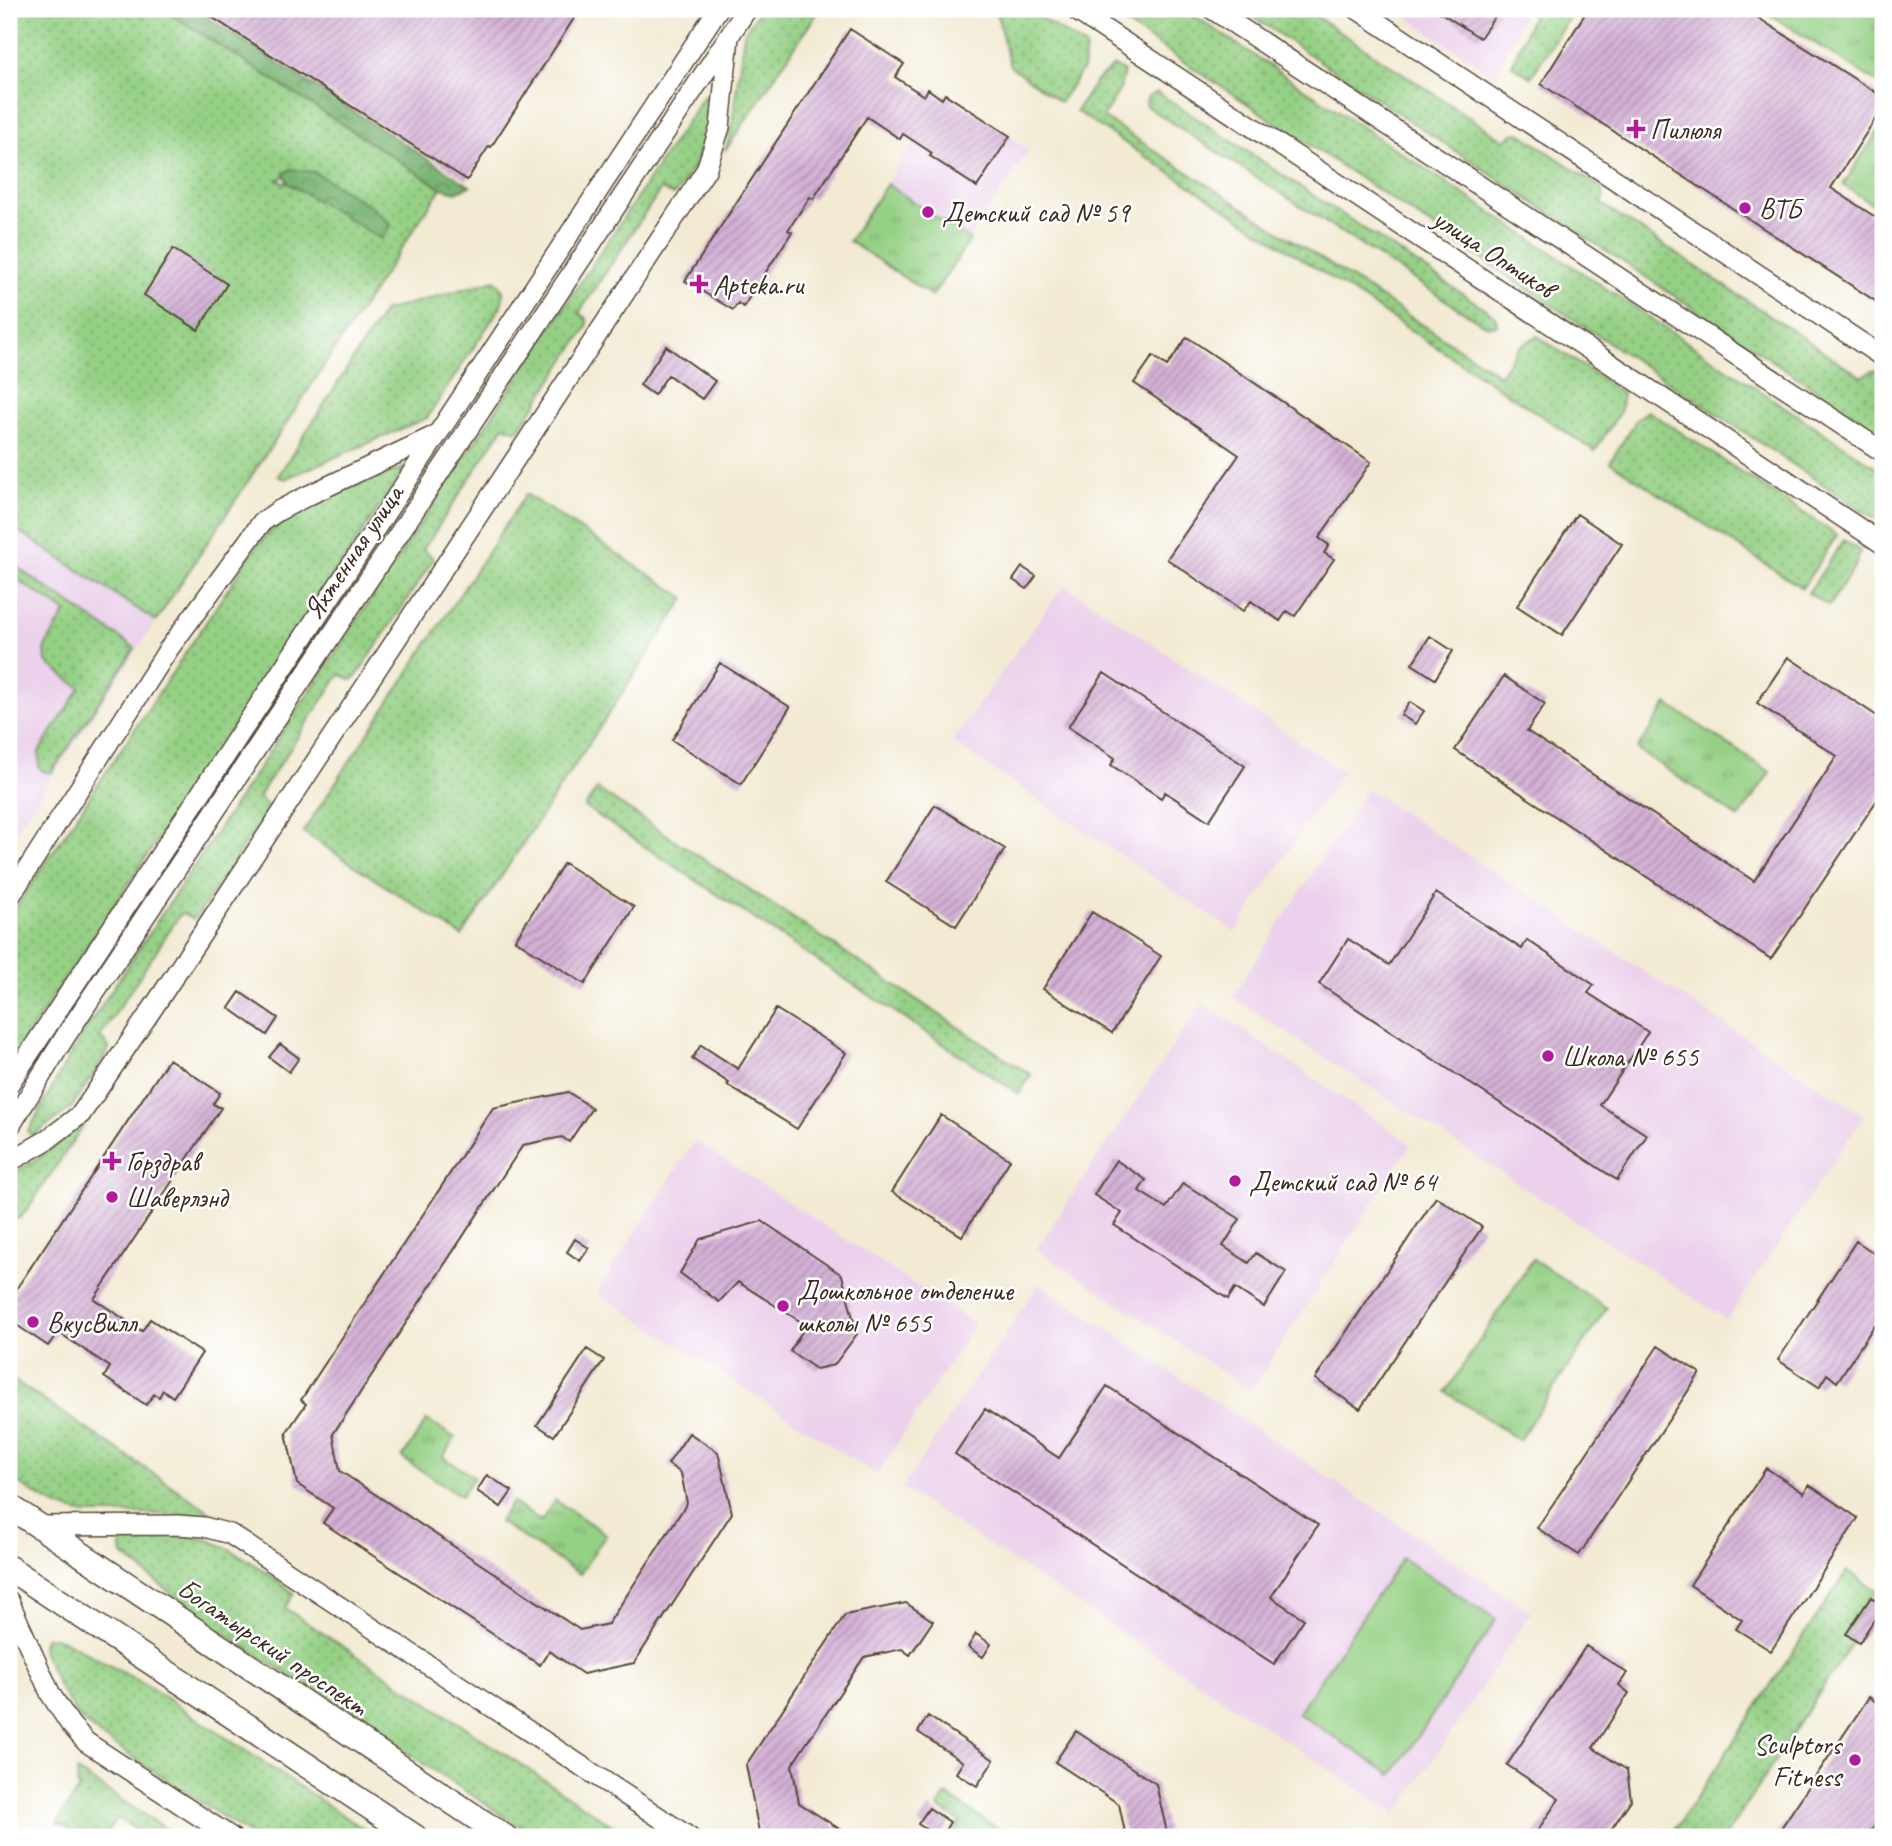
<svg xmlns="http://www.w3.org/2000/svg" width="1892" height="1846" font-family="Caveat,sans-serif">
	<defs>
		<pattern id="grass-dots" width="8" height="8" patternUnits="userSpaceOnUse" patternTransform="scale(1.75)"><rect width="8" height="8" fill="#95d085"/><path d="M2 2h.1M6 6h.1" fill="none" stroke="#7ba96c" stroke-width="1.8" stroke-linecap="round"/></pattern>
		<pattern id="forest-crowns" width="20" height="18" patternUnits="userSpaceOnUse" patternTransform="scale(1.75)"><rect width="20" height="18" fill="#78b272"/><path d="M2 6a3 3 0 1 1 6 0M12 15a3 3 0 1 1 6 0" fill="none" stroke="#64915d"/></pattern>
		<pattern id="park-tufts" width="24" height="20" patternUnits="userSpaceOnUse" patternTransform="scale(1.75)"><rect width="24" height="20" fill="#95d085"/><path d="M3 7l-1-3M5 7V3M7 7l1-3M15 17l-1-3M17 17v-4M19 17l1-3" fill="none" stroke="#7ba96c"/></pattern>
		<pattern id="building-hatch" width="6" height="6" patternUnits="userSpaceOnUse" patternTransform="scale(1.75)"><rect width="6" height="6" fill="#d4b0d6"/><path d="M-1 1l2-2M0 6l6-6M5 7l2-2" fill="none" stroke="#ad8fad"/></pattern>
	</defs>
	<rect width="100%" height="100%" fill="#fff"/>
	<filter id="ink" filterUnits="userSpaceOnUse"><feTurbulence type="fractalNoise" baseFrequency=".0143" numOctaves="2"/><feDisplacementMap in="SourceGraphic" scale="14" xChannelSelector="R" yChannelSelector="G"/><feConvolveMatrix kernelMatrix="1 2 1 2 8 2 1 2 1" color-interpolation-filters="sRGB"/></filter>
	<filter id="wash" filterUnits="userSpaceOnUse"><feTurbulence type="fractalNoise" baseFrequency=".00686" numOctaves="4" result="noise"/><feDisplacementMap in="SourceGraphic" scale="28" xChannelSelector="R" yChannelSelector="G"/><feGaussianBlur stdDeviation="1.57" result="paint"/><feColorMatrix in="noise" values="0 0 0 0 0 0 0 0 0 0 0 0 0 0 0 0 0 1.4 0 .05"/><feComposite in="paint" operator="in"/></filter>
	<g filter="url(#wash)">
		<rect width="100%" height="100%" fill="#f2ead3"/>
		<path fill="#ebd1eb" d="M1394 9H1525L1495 76Z
			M945 94 1029 150 932 296 849 241Z
			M9 525 156 621 9 841Z
			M1064 585 1342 771 1235 932 952 742Z
			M1367 789 1864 1116 1727 1320 1232 997Z
			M1202 1003 1411 1144 1251 1391 1036 1249Z
			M695 1141 975 1324 877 1475 597 1292Z
			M1039 1284 1531 1613 1397 1814 902 1488Z"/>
		<path fill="url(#grass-dots)" stroke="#687d52" stroke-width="2" fill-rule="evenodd" d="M9 9H163L441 188 156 621 9 525ZM291 169 391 225 380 238 288 183 278 181Z
			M760 9H820L725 151 732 125 744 33Z
			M999 9H1027L1086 47 1083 69 1060 102 1010 66 997 15Z
			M1104 9H1184L1883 472V524Z
			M1241 9H1305L1504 140 1513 134 1520 133 1601 188 1604 195 1602 204 1862 377C1870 372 1874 367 1883 373V434Z
			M1535 9H1574L1531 77 1512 65Z
			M1114 66 1124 72 1120 89 1103 117 1500 375 1518 348 1537 336 1622 392 1621 410 1595 451 1076 111 1096 81Z
			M1157 92 1496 316 1497 325 1490 326 1481 323 1146 106C1146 96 1149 95 1157 92Z
			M708 94 714 99V104C709 131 702 154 687 177 683 184 680 190 673 195L661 189 579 313 587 319V327L520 428 517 431 504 426 423 550 430 555 433 559 431 563 356 677 352 680 340 674 258 797 268 806 267 811 197 917 193 919 181 913 100 1037 109 1047 108 1051 71 1108 33 1136 28 1132 76 1044 704 96Z
			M495 280C505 288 504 295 501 306L427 418 285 479 278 476 384 311Z
			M1648 411 1837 535 1802 588 1610 462 1637 419Z
			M406 467 9 1063V918L236 577C244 565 251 551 261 541 289 507 365 483 406 467Z
			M526 494 685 598 462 936 303 832Z
			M1844 540 1860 551 1856 564 1829 606 1808 593Z
			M9 562 135 648 52 772H44L39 767V752L80 688 46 662 45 647 66 612 9 574Z
			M597 789 1031 1075 1019 1094 585 807Z
			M87 1120 26 1211 19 1218 9 1220V1177L53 1148Z
			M9 1377 230 1525 201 1516 174 1514H86C55 1509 35 1494 9 1477Z
			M130 1536C156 1536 185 1532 211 1541 238 1550 270 1576 294 1593L285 1608 630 1837H536L210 1624 124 1556C119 1547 120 1541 130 1536Z
			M1847 1571 1883 1595V1605L1870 1597 1846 1634 1854 1640 1725 1837H1670Z
			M46 1637H53L61 1639 148 1686 376 1837H253L102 1737 78 1716 59 1687 43 1652 42 1644Z
			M77 1771 178 1837H148L117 1818 105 1837H67L70 1828 57 1823 78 1790Z"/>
		<path fill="url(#forest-crowns)" stroke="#5a6e48" stroke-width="2" d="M163 9H194L470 186 456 192 441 188Z
			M291 169 314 172 371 206 391 225 381 239 288 183 284 174Z"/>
		<path fill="url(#park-tufts)" stroke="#687d52" stroke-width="2" d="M1761 9H1878L1883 36V86Z
			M1883 124V211L1843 185Z
			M887 184 970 240 932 296 849 241Z
			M1667 704 1770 772 1739 818 1637 749Z
			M1533 1259 1607 1308 1519 1440 1446 1392Z
			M427 1420 455 1438 443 1457 474 1477 461 1496 402 1458Z
			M555 1500 606 1534 580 1574 499 1522 512 1502 541 1521Z
			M946 1795 1011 1837H951L960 1822 938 1807Z"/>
		<path fill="#95d085" stroke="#687d52" stroke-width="2" d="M1402 1558 1496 1620 1392 1775 1298 1713Z"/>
		<g id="blocks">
			<path fill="url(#building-hatch)" d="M199 9H580L491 147 489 146 467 180Z
				M1435 9H1500L1480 38Z
				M1588 9H1744L1883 97V107L1831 188 1883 222V306L1541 84Z
				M850 29 904 64 895 77 924 96 928 89 942 99 945 94 1010 136 977 187 930 156 932 153 903 134 900 139 867 117 813 199 810 197 788 230 792 232 743 307 738 303 733 310 685 281Z
				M173 249 227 284 198 330 144 295Z
				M1187 337 1371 462 1319 538 1329 545 1324 553 1334 559 1295 616 1287 611 1280 621 1251 601 1243 611 1167 559 1239 455 1134 383 1153 356 1167 366Z
				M666 346 715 381 702 399 668 375 654 395 640 385Z
				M1577 514 1622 544 1562 635 1517 606Z
				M1022 567 1036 576 1027 589 1013 580Z
				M1430 636 1453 651 1435 679 1412 664Z
				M1788 657 1883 720V791L1771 959 1455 750 1504 676 1545 704 1527 731 1754 881 1837 756 1757 703Z
				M720 663 790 707 741 784 672 740Z
				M1104 673 1245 766 1209 821 1165 792 1161 798 1111 765 1115 758 1068 727Z
				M1410 702 1424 711 1415 724 1401 715Z
				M935 805 1005 849 956 926 886 882Z
				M564 863 634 907 585 984 515 940Z
				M1436 893 1522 949 1527 940 1594 985 1588 993 1648 1032 1600 1105 1647 1135 1617 1180 1319 984 1348 939 1389 965Z
				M1092 912 1161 956 1112 1033 1043 989Z
				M240 992 278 1018 267 1035 229 1008Z
				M776 1009 846 1053 797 1129 727 1085 729 1083 692 1059 701 1045 738 1069Z
				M280 1044 299 1058 289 1072 269 1057Z
				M169 1059 220 1093 213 1104 221 1108 94 1299 142 1331 150 1319 202 1353 173 1397 163 1390 159 1397 154 1394 146 1405 104 1377 110 1367 58 1332 48 1346 9 1320V1300Z
				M568 1092 592 1108 569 1142 562 1137 523 1145 333 1434 340 1471 580 1630 608 1624 687 1503 681 1473 668 1464 689 1433 718 1452 732 1513 634 1663 583 1674 549 1651 540 1665 323 1523 333 1508 297 1484 286 1433 306 1404 301 1400 493 1108Z
				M941 1115 1010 1160 962 1236 892 1192Z
				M1116 1160 1146 1180 1139 1191 1166 1208 1183 1183 1240 1219 1223 1246 1249 1263 1256 1253 1286 1272 1264 1307 1235 1288 1228 1299 1114 1225 1122 1213 1094 1195Z
				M1436 1197 1482 1227 1360 1409 1315 1379Z
				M762 1221 842 1275 857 1334 834 1365 816 1369 790 1351 806 1325 738 1282 719 1302 680 1273 700 1239Z
				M575 1239 589 1248 580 1261 567 1252Z
				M1856 1241 1883 1259V1333L1874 1326 1837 1382 1827 1374 1819 1387 1778 1360Z
				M1658 1346 1700 1373 1579 1555 1537 1528Z
				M587 1349 604 1360 554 1436 537 1425Z
				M1107 1386 1318 1525 1271 1597 1304 1619 1274 1664 955 1454 985 1409 1059 1458Z
				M1766 1468 1804 1493 1809 1485 1858 1518 1771 1651 1736 1629 1742 1620 1690 1585Z
				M487 1475 512 1491 501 1507 477 1491Z
				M1871 1597 1883 1606 1859 1643 1846 1634Z
				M906 1603 933 1621 910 1655 902 1649 864 1657 792 1765 799 1803 852 1837H760L746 1765 845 1615Z
				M976 1634 991 1644 983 1657 968 1647Z
				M1586 1646 1627 1673 1619 1685 1629 1693 1593 1748 1627 1770 1631 1800 1606 1837H1533L1559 1799 1507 1765Z
				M1869 1697 1883 1707V1812L1867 1837H1775Z
				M928 1716 994 1760 977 1786 956 1773 963 1762 918 1732Z
				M1076 1731 1156 1784 1168 1837H1126L1119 1804 1055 1762Z
				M929 1808 950 1822 941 1837H938L918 1824Z"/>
		</g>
	</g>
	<g filter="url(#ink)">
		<use href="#blocks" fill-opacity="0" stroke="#564739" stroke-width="2"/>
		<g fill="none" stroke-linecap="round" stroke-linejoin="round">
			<g stroke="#564739" stroke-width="22">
				<path id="minor" d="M1074 9 1883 544
					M1212 9 1883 452
					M1357 9 1883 357
					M9 898 168 650 262 522 278 511 305 497 436 435
					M9 1084 718 9
					M9 1128 65 1037 747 9
					M9 1162 47 1140 81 1114 153 1008 706 170 720 127 729 37
					M39 1526 178 1525 204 1527 230 1534 689 1837
					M9 1601 51 1695 70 1724 86 1742 231 1837"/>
			</g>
			<g stroke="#564739" stroke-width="27">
				<path id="major" d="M9 1506 505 1837
					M9 1568 415 1837"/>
			</g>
			<use href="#minor" stroke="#fff" stroke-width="19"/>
			<use href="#major" stroke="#fff" stroke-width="24"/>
		</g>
	</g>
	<g fill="#b5179e" stroke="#fff" stroke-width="2.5">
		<path d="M1632.5 118.5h7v7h7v7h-7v7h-7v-7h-7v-7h7z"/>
		<circle cx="1745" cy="208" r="7"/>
		<circle cx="928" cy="212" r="7"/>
		<path d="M695.5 273.5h7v7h7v7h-7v7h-7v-7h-7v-7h7z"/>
		<circle cx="1548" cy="1056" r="7"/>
		<path d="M108.5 1150.5h7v7h7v7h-7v7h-7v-7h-7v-7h7z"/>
		<circle cx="1235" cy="1181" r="7"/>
		<circle cx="112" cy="1197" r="7"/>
		<circle cx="783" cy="1306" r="7"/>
		<circle cx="33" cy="1322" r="7"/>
		<circle cx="1855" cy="1760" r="7"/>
	</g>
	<g text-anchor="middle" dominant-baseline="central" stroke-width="5" stroke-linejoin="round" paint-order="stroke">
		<g font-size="28" fill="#3b2a1e" stroke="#fff" text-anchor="start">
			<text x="1650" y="129">Пилюля</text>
			<text x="1759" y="208">ВТБ</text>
			<text x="942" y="212">Детский сад № 59</text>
			<text x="713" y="284">Apteka.ru</text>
			<text x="1562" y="1056">Школа № 655</text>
			<text x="126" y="1161">Горздрав</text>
			<text x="1249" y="1181">Детский сад № 64</text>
			<text x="126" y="1197">Шаверлэнд</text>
			<text x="797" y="1290">Дошкольное отделение<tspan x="797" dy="32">школы № 655</tspan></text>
			<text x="47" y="1322">ВкусВилл</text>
			<text x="1841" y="1744" text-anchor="end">Sculptors<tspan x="1841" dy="32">Fitness</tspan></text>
		</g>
		<g font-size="28" fill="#3b2a1e" stroke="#fff">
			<text transform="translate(1494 253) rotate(33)">улица Оптиков</text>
			<text transform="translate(353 552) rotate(-56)">Яхтенная улица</text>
			<text transform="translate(273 1647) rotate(34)">Богатырский проспект</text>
		</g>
	</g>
	<rect width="1892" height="1846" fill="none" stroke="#fff" stroke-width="35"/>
</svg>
